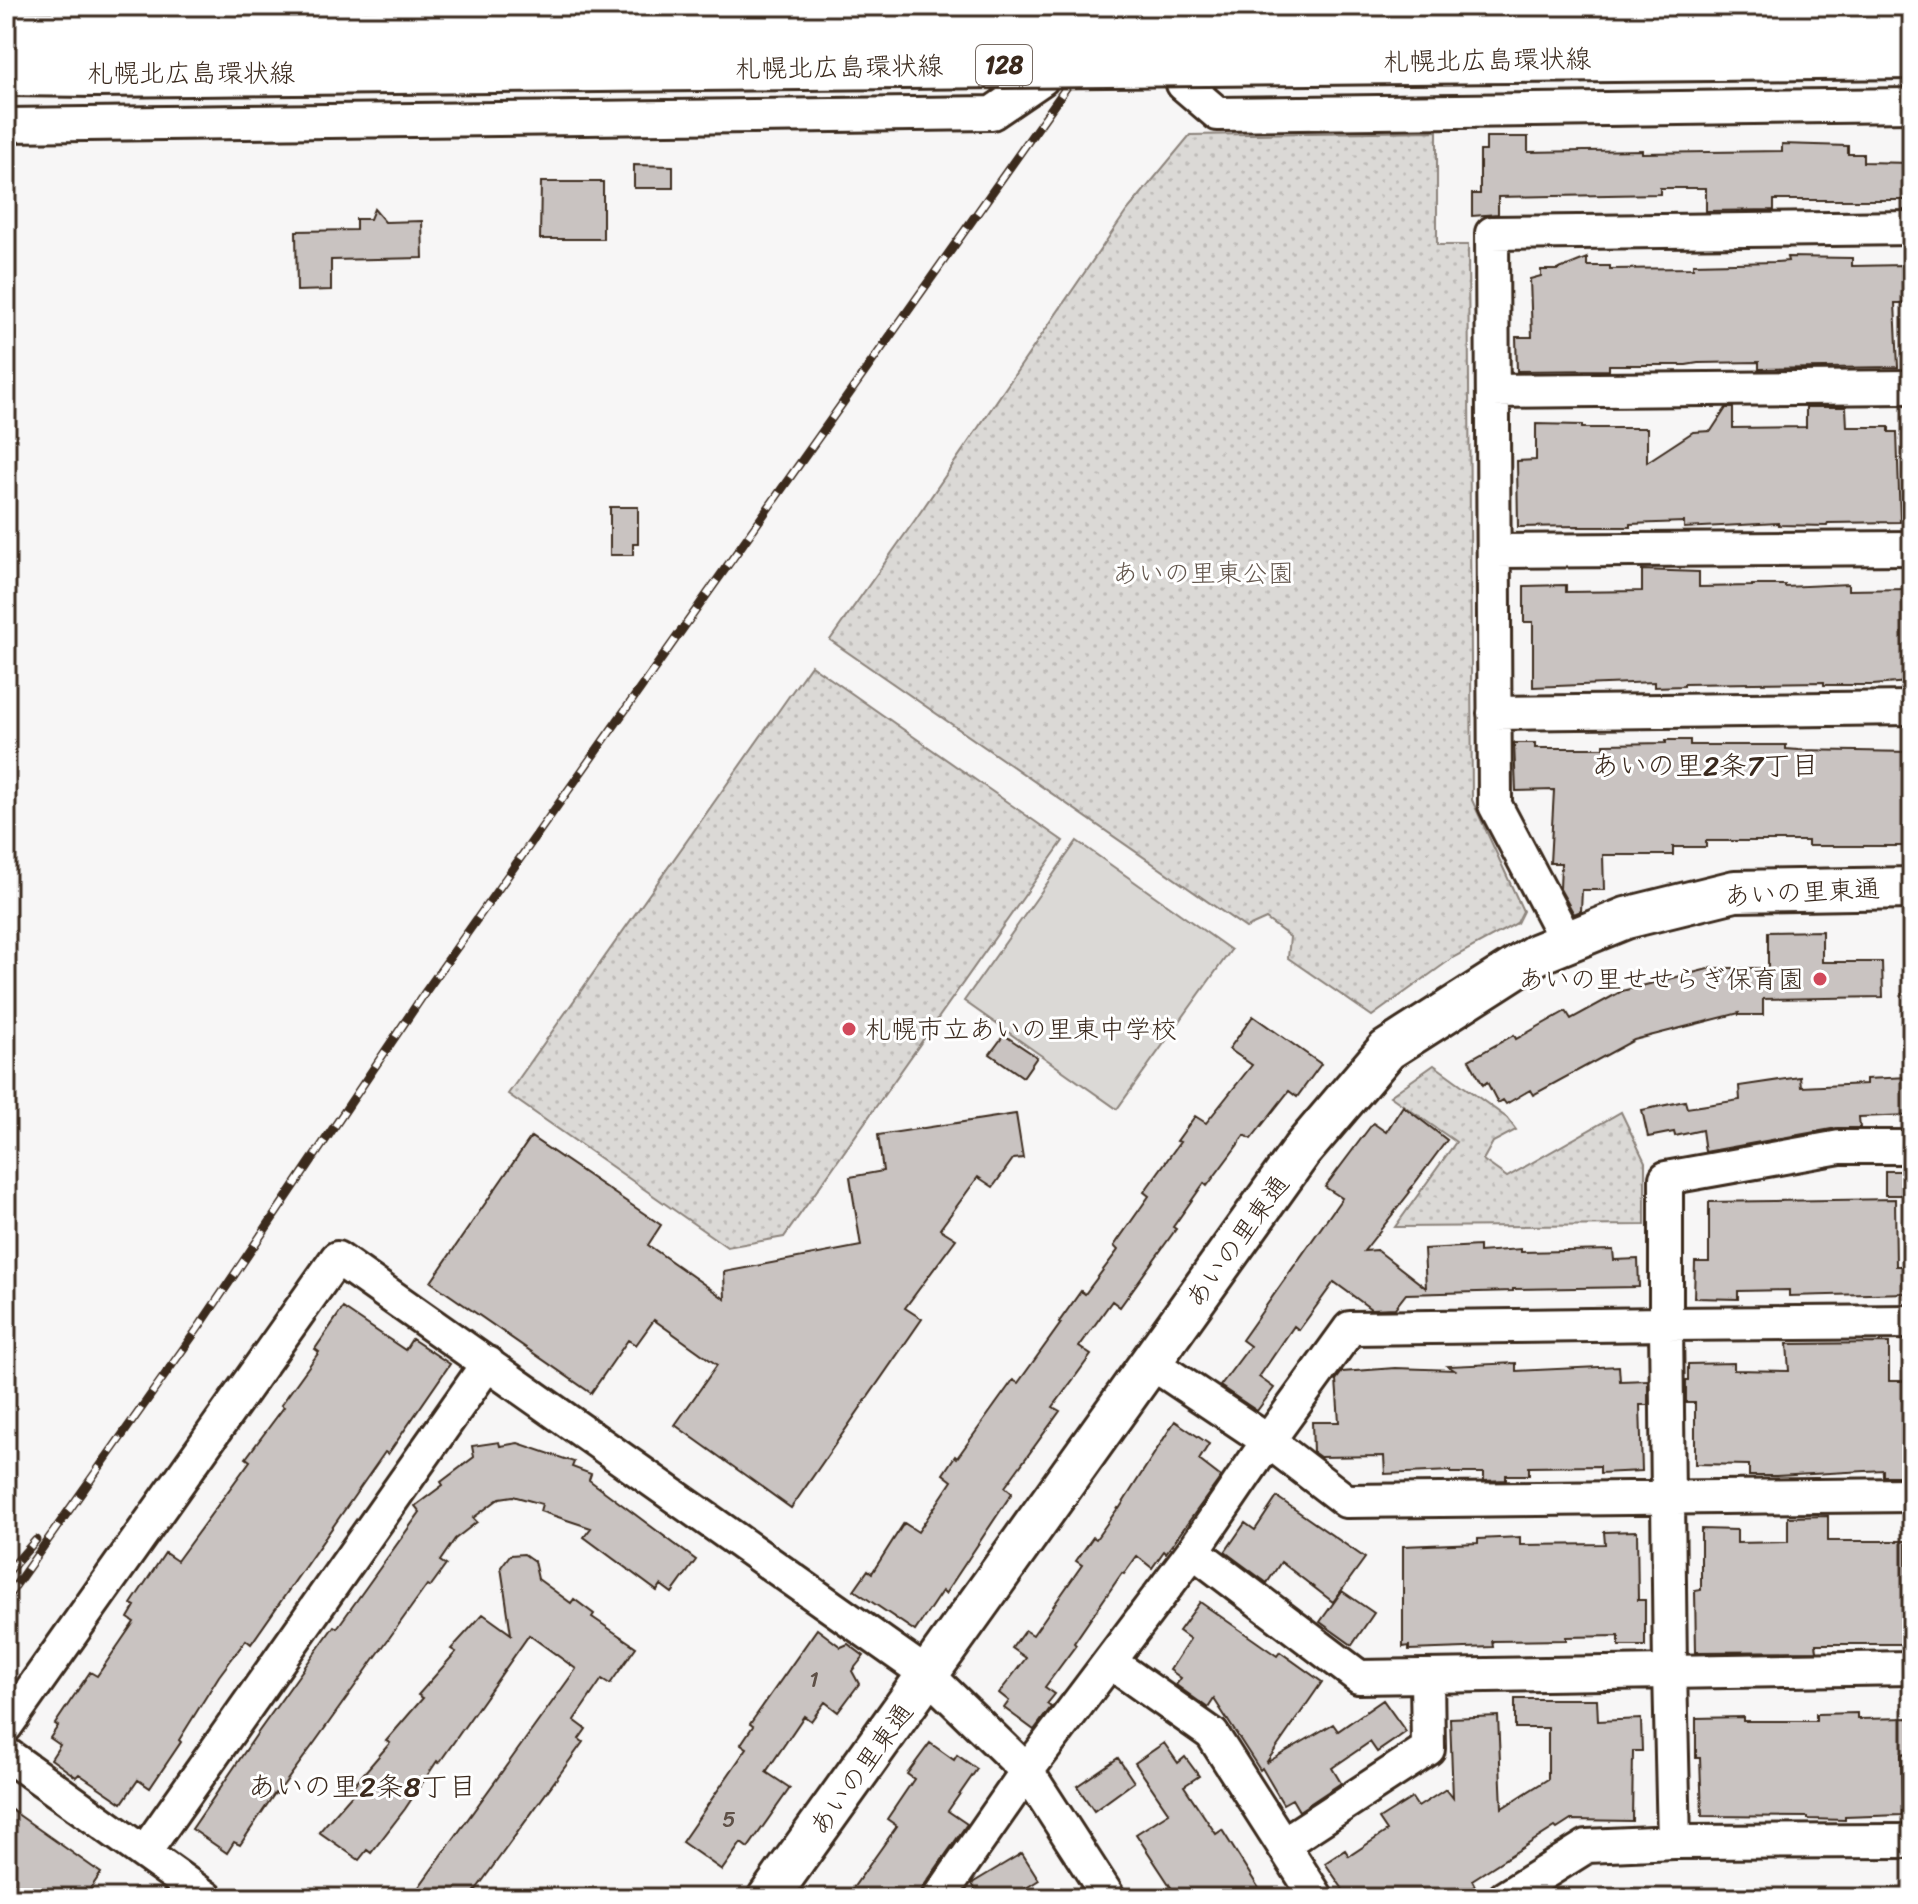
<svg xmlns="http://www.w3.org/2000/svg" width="1918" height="1904" font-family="Sriracha,'Klee One',sans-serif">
	<defs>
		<pattern id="park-dots" width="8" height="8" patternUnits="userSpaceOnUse" patternTransform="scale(2)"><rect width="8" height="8" fill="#dbd9d6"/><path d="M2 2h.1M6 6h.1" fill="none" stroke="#bdbab7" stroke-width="1.8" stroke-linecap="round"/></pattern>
	</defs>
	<rect width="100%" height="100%" fill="#f7f6f6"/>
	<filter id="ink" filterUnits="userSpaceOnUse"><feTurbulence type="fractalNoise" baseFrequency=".0125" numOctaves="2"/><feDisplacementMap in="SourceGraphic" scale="16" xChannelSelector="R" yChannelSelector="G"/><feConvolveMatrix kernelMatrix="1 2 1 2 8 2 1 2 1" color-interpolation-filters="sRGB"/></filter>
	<g filter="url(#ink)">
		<path fill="#dbd9d6" stroke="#8b827a" stroke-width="2" d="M1077 841 1231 950 1117 1109 964 1001Z"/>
		<path fill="url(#park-dots)" stroke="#8b827a" stroke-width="2" d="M1437 131V245H1468L1472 800 1523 911 1517 923 1454 957 1372 1016 1288 958 1290 937 1266 919 1246 928 830 640 915 520 1126 212 1190 135Z
			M811 665 1063 841 784 1237 727 1247 508 1094Z
			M1434 1065 1507 1118 1516 1130 1493 1142 1483 1160 1507 1177 1621 1112 1645 1162V1225L1395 1227 1456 1142 1390 1096Z"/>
		<path fill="#c9c3c1" stroke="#3b2a1e" stroke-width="2" d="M1486 137H1528V152L1642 150V153L1708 152 1782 151V144L1848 146V154H1863V162L1912 163V200H1774V210L1706 211V188H1660V194L1498 197V214L1472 216V194H1480V151H1486Z
			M634 165 673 166V188H634Z
			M541 182H603V239H540Z
			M374 209 385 222 422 221 423 258 331 260V290L297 291 296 231 356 230V219H370Z
			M1787 257 1852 258V266L1904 265V303H1895L1898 367 1759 369V362L1698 363 1686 365H1609V370L1517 371 1516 337H1532L1530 279 1541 276V270H1557L1587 258V266H1610V269L1693 268V264L1776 262 1788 261Z
			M1806 407H1846L1847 427H1889V432H1897L1900 522 1828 523 1827 526 1778 525V523L1684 528V522L1630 524V527H1579V526L1518 527 1517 461 1536 460V424L1582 425V428H1647V462L1693 432 1711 431 1726 408H1733V428L1806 427Z
			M610 507H638V544H633V555H610Z
			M1642 570 1699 572V587L1752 586V585H1785V587L1848 584V590L1909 589 1910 607H1912V680H1908V682L1873 685H1824V682L1684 684V686L1654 687V682L1533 687V622H1524V586L1566 585V592L1642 591Z
			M1666 740H1690V745H1786V749L1799 750 1912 752V846H1808V841H1706V847H1673V855H1603L1604 890H1582L1581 911 1574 914 1560 889 1561 863H1550L1554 790 1516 791 1514 743H1535V748H1604V744L1666 743Z
			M1822 931V962H1882L1883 997 1763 999V1015H1739V1013L1634 1040 1533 1095 1530 1090 1506 1104 1503 1100 1498 1103 1487 1082 1483 1085 1469 1060 1514 1035 1516 1039 1566 1011 1571 1019 1622 991 1712 968H1768V932Z
			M1253 1016 1321 1064 1297 1097 1289 1091 1251 1139 1245 1135 1207 1186 1204 1183 1173 1227 1176 1229 1120 1307 1112 1301 1079 1347 1091 1355 1053 1407 1060 1411 1005 1487 1012 1493 945 1594 942 1591 915 1631 854 1590 868 1570 872 1573 904 1523 918 1532 952 1481 943 1474 955 1456 957 1458 1013 1380 1018 1383 1061 1323 1059 1322 1081 1291 1085 1294 1118 1250 1114 1246 1149 1196 1144 1192 1180 1142 1177 1141 1195 1116 1206 1123 1252 1065 1229 1049Z
			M1004 1035 1037 1057 1023 1077 990 1054Z
			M1800 1077 1801 1087 1866 1084V1079L1909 1077 1910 1115 1859 1117 1860 1128H1837L1705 1152 1702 1130 1675 1136 1674 1132 1648 1137 1642 1110 1685 1101 1687 1108 1740 1100 1739 1086Z
			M1403 1106 1447 1140 1409 1191 1410 1192 1364 1251 1377 1250 1426 1288 1424 1249 1479 1246V1252L1521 1249V1252L1613 1250 1614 1260 1638 1259 1639 1287 1513 1289V1291L1406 1294 1395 1308 1371 1309 1334 1282 1299 1330 1294 1326 1259 1377 1274 1388 1257 1411 1220 1386 1250 1346 1242 1340 1342 1198 1325 1187 1373 1123 1386 1132Z
			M1016 1114 1023 1158 1013 1159 993 1187 978 1177 940 1229 956 1239 905 1308 922 1319 791 1508 675 1425 717 1365 654 1320 636 1345 628 1340 591 1393 431 1282 531 1137 661 1225 648 1245 725 1299 724 1272 861 1246 850 1177 883 1171 878 1135Z
			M1885 1171H1912V1195H1885Z
			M1895 1199 1896 1266H1907L1908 1293 1789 1296V1290L1738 1291V1299L1694 1298 1695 1262H1709V1202Z
			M343 1308 405 1350 412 1339 450 1364 388 1454 385 1452 251 1644 246 1640 219 1676 179 1740 181 1742 150 1788 138 1780 122 1803 79 1774 76 1777 51 1759 60 1745 50 1738 58 1726 55 1724 90 1672 97 1676 134 1622 128 1618 135 1606 131 1604 165 1553 177 1561 250 1461 246 1458 284 1407 281 1405 319 1352 315 1349Z
			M1889 1343V1381H1906L1905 1476H1883V1470L1776 1476H1749V1465L1695 1464V1403H1686V1380H1688V1364L1734 1363V1370L1789 1371 1787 1344Z
			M1516 1363V1371L1619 1366 1620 1381 1648 1380V1405H1640L1642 1471 1600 1473V1466L1529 1467V1475H1506V1480L1484 1481V1473H1451V1471L1385 1474 1384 1456 1320 1457 1313 1452 1312 1422H1339L1336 1380 1342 1372 1395 1368 1454 1370 1448 1366Z
			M1175 1421 1209 1444 1199 1460 1221 1477 1166 1553 1164 1551 1152 1568 1137 1556 1124 1574 1122 1573 1074 1643 1076 1645 1045 1687 1055 1694 1047 1704 1051 1707 1034 1730 1004 1708 1009 1701 999 1693 1026 1658 1012 1648 1025 1630 1033 1635 1082 1565 1076 1561 1093 1537 1096 1539 1118 1508 1119 1509Z
			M499 1442 500 1446 518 1443 574 1462 572 1467 591 1474 589 1480 696 1560 672 1593 661 1585 657 1591 584 1537 591 1528 540 1511 542 1504 513 1496 500 1498 473 1518 477 1522 455 1539 440 1561 446 1565 430 1587 427 1585 315 1742 277 1794 275 1793 240 1845 234 1842 227 1853 192 1829 259 1731 334 1626 337 1628 420 1512 415 1506 443 1485 441 1482 474 1457 472 1446Z
			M1277 1497 1365 1558 1333 1602 1281 1562 1267 1583 1225 1552 1245 1523 1255 1530Z
			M1828 1516V1541H1906V1607H1910V1644H1816L1817 1651 1696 1652 1695 1591 1701 1590V1529L1737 1530V1543L1788 1542V1517Z
			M1637 1531 1638 1600H1645V1646H1619V1636L1566 1637V1640L1492 1641 1493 1647 1409 1650V1646L1403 1647V1546L1478 1543V1539L1520 1537V1545L1605 1544 1604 1532Z
			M524 1554 534 1561 538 1579 571 1603 574 1599 594 1614 592 1617 636 1647 610 1684 602 1679 574 1720 586 1729 579 1739 583 1742 470 1898H411L576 1669 529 1635 439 1763 437 1761 405 1809 371 1853 367 1850 359 1860 319 1832 356 1790 352 1787 390 1743 386 1741 423 1698 418 1695 456 1652 451 1649 483 1614 511 1634 501 1567 510 1555Z
			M1342 1591 1374 1613 1352 1645 1320 1622Z
			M1200 1602 1277 1656 1280 1652 1322 1682 1266 1763 1333 1724 1338 1731 1383 1700 1406 1732 1377 1752 1370 1742 1332 1768 1341 1783 1299 1811 1292 1799 1283 1804 1262 1768 1260 1770 1214 1699 1208 1708 1176 1685 1181 1678 1170 1670 1190 1639 1179 1631Z
			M817 1629 841 1647 848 1644 864 1656 852 1671 859 1684 838 1712 825 1702 811 1721 804 1716 766 1772 790 1788 748 1848 741 1843 722 1870 682 1842 747 1748 741 1744 753 1726 750 1724Z
			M1515 1699H1597L1598 1721 1641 1719 1642 1751H1633L1632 1821 1571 1820 1557 1829 1555 1827 1472 1880 1475 1886 1454 1898H1349L1325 1863 1345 1850 1349 1856 1387 1831 1379 1819 1412 1798 1418 1807 1446 1789 1453 1798 1450 1718 1498 1716 1502 1808 1548 1779V1728H1515Z
			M1857 1713V1719L1911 1718 1912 1753 1901 1754 1902 1815 1845 1817V1820L1808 1819V1817L1702 1816 1700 1758H1696V1718L1743 1717V1721H1816V1714Z
			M930 1743 954 1760 957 1755 977 1769 948 1811 967 1824 923 1887 919 1898H846L897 1826 887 1819 914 1779 907 1774Z
			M1164 1743 1178 1763 1185 1757 1199 1776 1184 1786 1216 1834 1222 1830 1265 1898H1178L1136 1834 1169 1813 1135 1763Z
			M1118 1758 1134 1782 1094 1811 1077 1786Z
			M6 1806 101 1873 84 1898H6Z
			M1022 1853 1039 1880 1010 1898H981L972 1884 974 1882Z"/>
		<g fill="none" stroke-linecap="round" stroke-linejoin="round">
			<g stroke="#3b2a1e" stroke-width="38">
				<path id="minor" d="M1181 43 1183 84 1218 114 1912 105
					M6 125 992 113 1042 79 1041 48
					M1493 391 1912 387
					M1494 551 1912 548
					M1494 713 1912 708
					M1567 942 1495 805 1492 233 1912 228
					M1912 1147H1840L1666 1178V1324L1912 1322
					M1150 1362 1268 1441 1346 1501 1912 1495
					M1193 1551 1359 1677 1912 1668
					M1110 1662 1212 1734 1317 1898
					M6 1726 337 1258 928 1675 1027 1771 1109 1898
					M6 1754 207 1898
					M1674 1842 1912 1841
					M1283 1844 1428 1749 1427 1676
					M144 1853 488 1363
					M939 1898 1027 1771 1193 1551 1268 1441 1350 1328 1666 1324 1670 1671 1674 1842 1587 1846 1504 1898"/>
			</g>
			<g stroke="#3b2a1e" stroke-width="46">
				<path id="tertiary" d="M768 1898 1302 1150 1387 1050 1537 954 1626 918 1735 891 1912 888"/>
			</g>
			<g stroke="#3b2a1e" stroke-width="50">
				<path id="primary" d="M6 33 94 35
					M6 73 96 74"/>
			</g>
			<use href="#minor" stroke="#fff" stroke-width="32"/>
			<use href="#tertiary" stroke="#fff" stroke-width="40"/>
			<use href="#primary" stroke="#fff" stroke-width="44"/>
			<g stroke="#3b2a1e" stroke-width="9">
				<path id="rail" d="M6 1574 36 1540
					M6 1599 201 1324 426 991 1124 6"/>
			</g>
			<use href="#rail" stroke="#fff" stroke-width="6" stroke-dasharray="18" stroke-linecap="butt"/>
			<g stroke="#3b2a1e" stroke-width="50" stroke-linecap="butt">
				<path id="primary-bridge" d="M94 35 1912 16
					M96 74 1912 56"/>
			</g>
			<use href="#primary-bridge" stroke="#fff" stroke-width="44"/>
		</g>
	</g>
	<g fill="#d1495b" stroke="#fff" stroke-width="3">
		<circle cx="1820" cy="979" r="8"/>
		<circle cx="849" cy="1029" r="8"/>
	</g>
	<g text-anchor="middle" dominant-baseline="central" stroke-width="6" stroke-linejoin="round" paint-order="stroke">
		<g font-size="22" fill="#5e5047">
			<text x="814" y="1679">1</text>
			<text x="729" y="1819">5</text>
		</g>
		<rect fill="#fff" stroke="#766a62" stroke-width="2" x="976" y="45" width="56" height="40" rx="6"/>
		<g font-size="24" font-weight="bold" fill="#3b2a1e">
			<text x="1004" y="65">128</text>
		</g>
		<g font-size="26" fill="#3b2a1e" stroke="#fff">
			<text transform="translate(1487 60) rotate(-1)">札幌北広島環状線</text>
			<text transform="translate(839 67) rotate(-1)">札幌北広島環状線</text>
			<text x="191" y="73">札幌北広島環状線</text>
			<text transform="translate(1802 892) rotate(-3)">あいの里東通</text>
			<text transform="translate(1237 1241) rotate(-54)">あいの里東通</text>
			<text transform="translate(861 1769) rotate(-54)">あいの里東通</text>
		</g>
		<g font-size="26" fill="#63564c" stroke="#fff">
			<text x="1203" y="573">あいの里東公園</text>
		</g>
		<g font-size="26" fill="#3b2a1e" stroke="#fff" text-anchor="end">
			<text x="1804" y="979">あいの里せせらぎ保育園</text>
			<text x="865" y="1029" text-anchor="start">札幌市立あいの里東中学校</text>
		</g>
		<g font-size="28" fill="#3b2a1e" stroke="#fff">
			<text x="1705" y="765">あいの里2条7丁目</text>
			<text x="362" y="1786">あいの里2条8丁目</text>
		</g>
	</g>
	<rect width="1918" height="1904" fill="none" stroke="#fff" stroke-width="32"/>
	<rect x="16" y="16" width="1886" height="1872" fill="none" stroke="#3b2a1e" stroke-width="3" filter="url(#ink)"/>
</svg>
